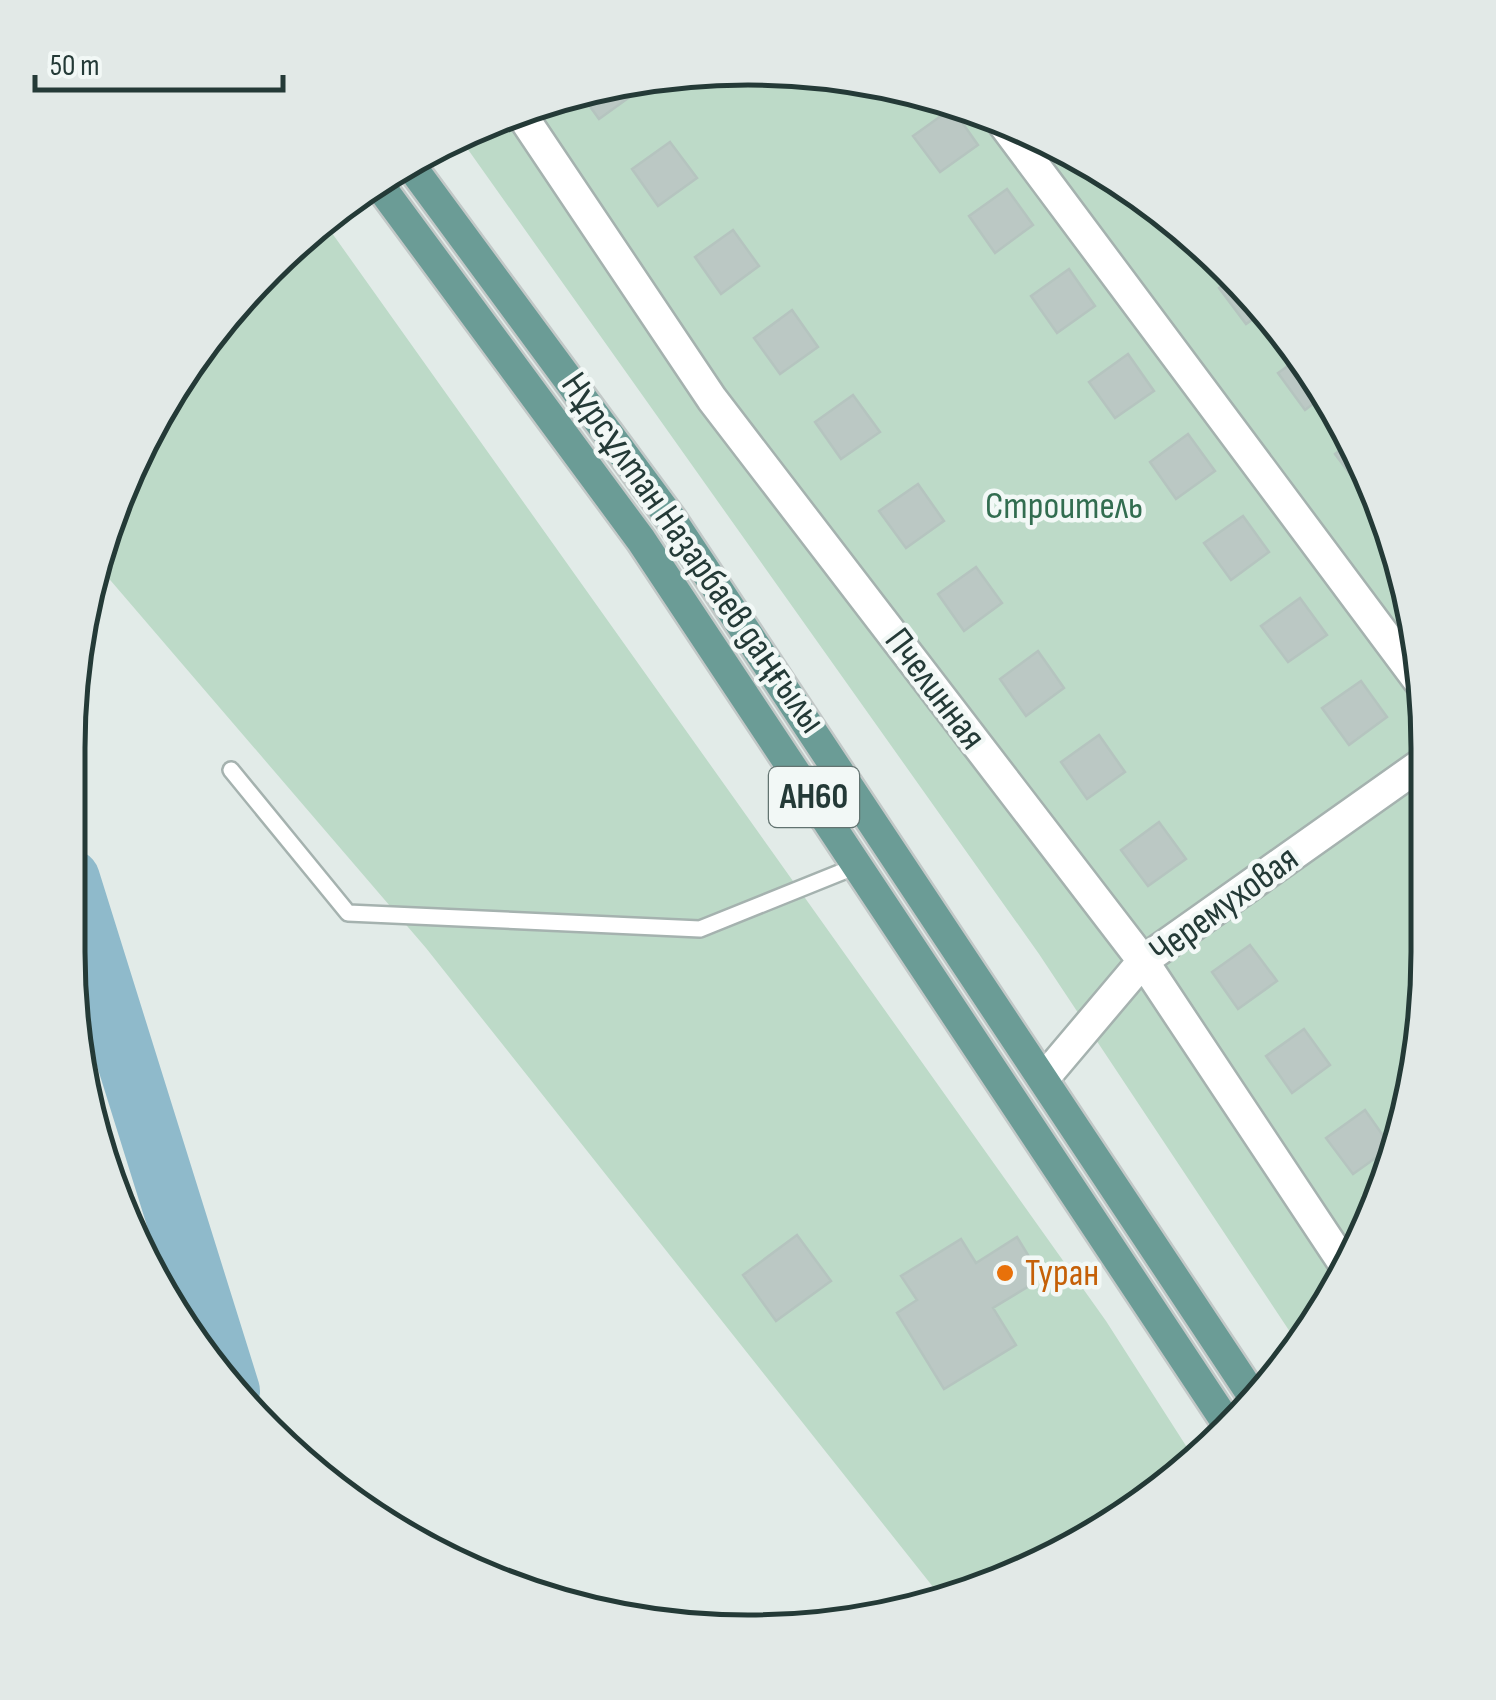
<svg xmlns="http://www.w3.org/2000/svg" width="1496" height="1700" font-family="'Sofia Sans Condensed',sans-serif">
	<rect width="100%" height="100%" fill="#e2ebe8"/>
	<path fill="#bddac8" d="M703 69 836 73 966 103 1088 158 1196 236 1288 333 1358 447 1405 571 1427 704V997L1405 1129 1359 1252 1300 1347 1039 954 457 134 571 91Z
		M322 219 1106 1321 1197 1463 1049 1562 945 1602 426 948 99 567 159 407 237 299Z"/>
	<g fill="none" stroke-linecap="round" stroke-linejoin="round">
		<path stroke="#8fbacb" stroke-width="60" d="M70 879 230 1391"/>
	</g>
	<path fill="#bbc8c4" stroke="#b5c4bf" stroke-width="2.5" d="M630 81 638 91 599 119 578 90Z
		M952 108 978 145 940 172 913 136Z
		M670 142 697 178 658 206 632 169Z
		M1007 189 1033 225 995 253 969 216Z
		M733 230 759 266 721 294 695 257Z
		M1069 269 1095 306 1057 333 1031 296Z
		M1234 277 1266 310 1246 324 1219 288Z
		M792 310 818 347 780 374 754 338Z
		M1128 354 1154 391 1115 418 1089 382Z
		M1302 356 1326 394 1305 410 1278 373Z
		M853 395 880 432 841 459 815 422Z
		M1188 434 1215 471 1176 499 1150 462Z
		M1354 440 1372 483 1362 490 1335 454Z
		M918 484 944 521 906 548 879 511Z
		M1243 516 1269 552 1231 580 1204 543Z
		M976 567 1002 603 964 631 938 594Z
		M1300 598 1327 635 1288 662 1261 626Z
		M1038 651 1064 688 1026 716 1000 679Z
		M1361 681 1387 717 1349 745 1322 708Z
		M1099 735 1125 772 1087 799 1061 762Z
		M1427 818V851L1411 829Z
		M1159 822 1186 859 1148 886 1121 850Z
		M1250 945 1277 981 1238 1009 1212 972Z
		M1304 1029 1330 1065 1292 1093 1266 1056Z
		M1365 1110 1391 1147 1353 1174 1326 1138Z
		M797 1235 831 1281 776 1321 743 1275Z
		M1017 1237 1042 1278 993 1308 1016 1345 944 1389 897 1313 917 1300 901 1276 961 1239 976 1263Z"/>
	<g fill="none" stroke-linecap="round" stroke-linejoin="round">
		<g stroke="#a5b2af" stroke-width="20">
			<path id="lane" d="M231 770 348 913 700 929 859 865"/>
		</g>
		<g stroke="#a5b2af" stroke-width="35">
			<path id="street" d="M519 111 712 399 1143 961 1348 1270
				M999 118 1424 688
				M1045 1077 1143 961 1427 760"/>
		</g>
		<g stroke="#c2c8c7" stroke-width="35">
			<path id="primary" d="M408 162 671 519 1256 1401
				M377 182 641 540 1230 1428"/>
		</g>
		<use href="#lane" stroke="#fff" stroke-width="15"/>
		<use href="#street" stroke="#fff" stroke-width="30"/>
		<use href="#primary" stroke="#6b9c96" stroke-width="30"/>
	</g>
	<circle fill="#e8710a" stroke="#f2f8f6" stroke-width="4" cx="1005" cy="1273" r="10"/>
	<g text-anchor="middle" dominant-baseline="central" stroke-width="9" stroke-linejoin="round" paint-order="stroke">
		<rect fill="#f2f8f6" stroke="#627370" stroke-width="2.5" x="769" y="767" width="90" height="60" rx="8"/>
		<g font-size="35" font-weight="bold" fill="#243a37">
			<text x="814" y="797">АН60</text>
		</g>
		<g font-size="38" fill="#326d50" stroke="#f2f8f6">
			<text x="1064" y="506">Строитель</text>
		</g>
		<g font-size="38" fill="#243a37" stroke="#f2f8f6">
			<text transform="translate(693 553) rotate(55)">Нұрсұлтан Назарбаев даңғылы</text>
			<text transform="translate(935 689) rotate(53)">Пчелинная</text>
			<text transform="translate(1224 905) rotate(-36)">Черемуховая</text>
		</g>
		<g font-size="38" fill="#c56008" stroke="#f2f8f6" text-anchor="start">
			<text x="1025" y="1273">Туран</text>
		</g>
	</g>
	<path d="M0 0H1496V1700H0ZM748 85H748A663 663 0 0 1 1411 748V952A663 663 0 0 1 748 1615H748A663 663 0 0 1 85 952V748A663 663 0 0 1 748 85Z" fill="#e2e9e7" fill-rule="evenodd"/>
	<path fill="none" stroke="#243a37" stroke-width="5" d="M748 85H748A663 663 0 0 1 1411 748V952A663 663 0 0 1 748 1615H748A663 663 0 0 1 85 952V748A663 663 0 0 1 748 85Z"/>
	<path d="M35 75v15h248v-15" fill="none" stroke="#243a37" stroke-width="5"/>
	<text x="50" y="75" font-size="30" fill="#243a37" stroke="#f2f8f6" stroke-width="8" paint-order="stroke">50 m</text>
</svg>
